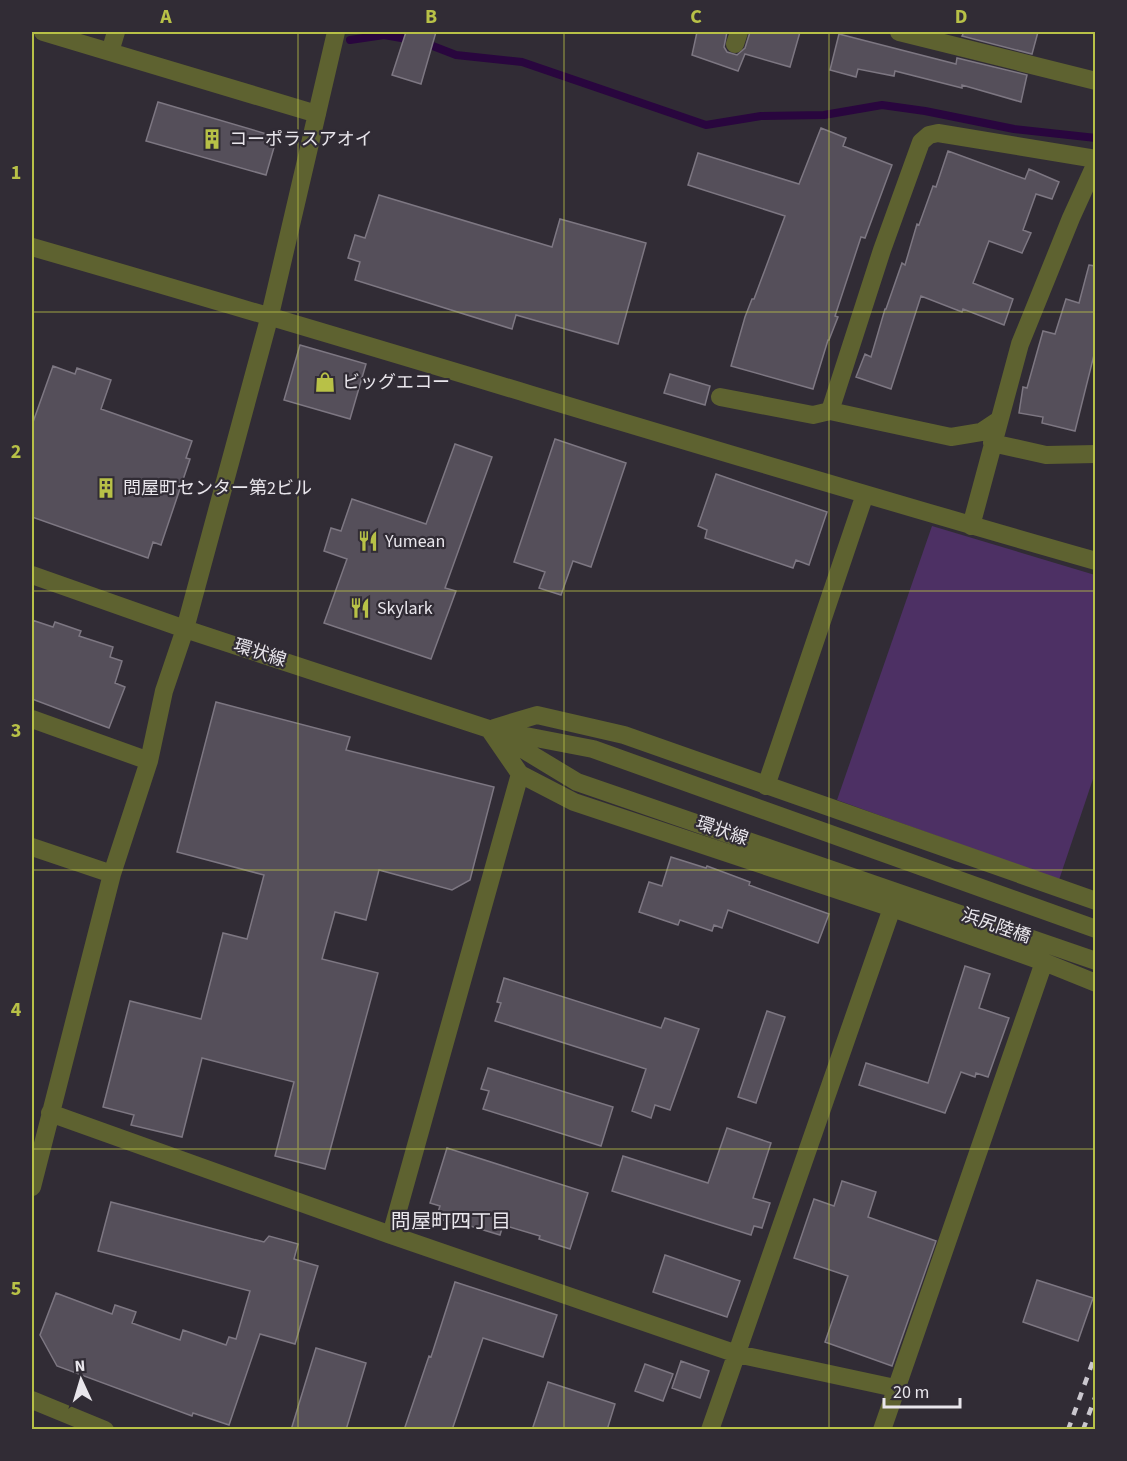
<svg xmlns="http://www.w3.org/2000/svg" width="1127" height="1461" font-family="'Source Sans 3','Noto Sans JP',sans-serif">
	<rect width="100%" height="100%" fill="#312c35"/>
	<path fill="#4d3064" d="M932 526 1095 575V773L1059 880 837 800Z"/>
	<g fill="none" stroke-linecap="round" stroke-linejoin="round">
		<path stroke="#29063e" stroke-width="8" d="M350 40 384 35 413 40
			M425 43 456 55 522 62 706 125 761 116 824 115 882 105 925 111 1014 129 1096 138"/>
	</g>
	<path fill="#554f5a" stroke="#7d7782" stroke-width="1.5" d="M406 32H436L421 84 392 75Z
		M697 32H727L724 47 727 52 737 55 745 48 750 32H800L790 67 745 54 738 71 692 55Z
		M964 32H1038L1032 54 962 36Z
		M839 34 956 64 957 58 1027 75 1021 102 962 85V88L895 71 894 76 858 69 856 77 830 70Z
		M158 102 277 137 266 175 146 141Z
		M821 128 846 138 843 146 892 165 865 238 861 237 835 316 838 317 829 340H828L813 389 731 366 745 317 752 299H754L785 216 688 185 698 153 799 184Z
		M948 151 1025 179 1029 169 1059 182 1052 199 1036 194 1023 230 1031 233 1022 253 989 241 973 283 1013 299 1004 325 963 309 962 312 921 296 891 389 856 377 865 354 871 357 885 309H886L902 263 905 265 917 224 919 225 933 186 936 187Z
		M379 195 552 247 560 219 646 243 618 344 516 315 512 329 355 280 360 262 348 258 355 235 365 238Z
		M1089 265 1095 266V351L1075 431 1042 423 1043 417 1019 413 1023 387 1027 388 1043 331 1055 334 1066 299 1079 303Z
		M300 345 366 364 350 419 284 400Z
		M53 366 75 374 77 368 111 380 101 409 192 441 186 458 190 459 161 545 153 542 148 558 32 517V425Z
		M670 374 710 386 705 405 664 393Z
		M555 439 626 463 591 567 573 561 561 595 539 588 545 572 514 562Z
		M455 444 492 457 445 588 456 591 431 659 324 623 347 559 324 551 331 528 341 531 352 499 426 524Z
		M716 474 827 512 809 565 796 560 793 568 705 538 707 530 698 526Z
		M32 620 53 627 55 622 81 631 79 636 113 647 110 657 122 661 115 683 125 687 109 728 32 699Z
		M216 702 350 737 346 750 494 787 470 880 452 890 379 870 366 920 335 912 322 959 378 973 325 1169 275 1156 294 1082 202 1058 182 1137 131 1125 134 1115 103 1107 130 1001 201 1019 223 933 247 939 264 875 177 852Z
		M671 857 706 868 707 866 750 882 749 885 829 914 818 943 728 910 722 928 714 925 712 931 680 920 678 925 639 912 649 882 662 886Z
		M965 966 990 974 979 1008 1009 1018 988 1077 976 1073 975 1077 961 1072 945 1113 859 1085 866 1063 928 1083Z
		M504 978 661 1028 665 1018 699 1029 670 1110 655 1105 651 1118 632 1111 646 1069 495 1021 501 1003 497 1002Z
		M767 1011 785 1017 756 1103 738 1097Z
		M488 1068 613 1107 601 1146 483 1109 489 1091 481 1089Z
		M727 1128 771 1143 753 1198 770 1203 762 1228 754 1226 751 1235 612 1191 623 1156 708 1183Z
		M447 1148 588 1193 570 1249 539 1239 540 1236 503 1225 500 1235 457 1222 456 1224 436 1218 440 1206 430 1203Z
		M842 1181 876 1192 868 1217 936 1241 892 1366 825 1342 848 1276 794 1258 814 1199 834 1206Z
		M111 1202 264 1242 269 1236 298 1244 294 1259 318 1266 295 1344 260 1334 229 1425 193 1413 192 1416 57 1366 40 1335 56 1293 112 1314 115 1305 136 1312 132 1323 180 1340 183 1330 226 1345 229 1337 236 1339 250 1291 98 1251Z
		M665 1255 740 1281 727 1317 653 1292Z
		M1037 1280 1093 1298 1078 1341 1023 1322Z
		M455 1282 557 1315 543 1357 483 1338 452 1430H404L429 1356 431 1357Z
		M316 1348 366 1363 346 1430H291Z
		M681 1361 709 1371 700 1398 672 1388Z
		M645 1364 673 1374 663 1401 635 1391Z
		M548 1382 615 1404 607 1430H532Z"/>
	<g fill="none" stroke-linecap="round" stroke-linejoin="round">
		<path stroke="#5e6230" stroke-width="18" d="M43 32 317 114
			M899 32 1096 81
			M735 44 739 32
			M110 52 116 32
			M32 247C387 349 740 460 1096 561
			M720 397 813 415 830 411
			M999 420 981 432 951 437 830 411 882 250 921 142 929 135 938 133 1096 159
			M992 443 1046 455 1096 454
			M971 526 1020 344 1071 218 1096 163
			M32 575 185 629 489 729 593 749 1096 929
			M32 719 149 761
			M494 728 537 715 624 735 1096 901
			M489 729 520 774 574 802 892 908 1044 962 1096 983
			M501 736 577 782 1096 961
			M766 786 865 494
			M32 847 112 874
			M50 1113 391 1235 737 1354 895 1388
			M32 1187 112 874 149 761 164 691 185 629 270 315 336 32
			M391 1235 520 774
			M32 1400 105 1430
			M710 1430 892 908
			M882 1430 1044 962"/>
		<path stroke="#cac7ce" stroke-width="4.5" stroke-dasharray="8 8" stroke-linecap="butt" d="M1068 1430 1096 1353
			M1083 1430 1096 1395"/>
	</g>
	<path fill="none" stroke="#b8c147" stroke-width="1.5" stroke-opacity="0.55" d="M298 32V1430M564 32V1430M829 32V1430M32 312H1096M32 591H1096M32 870H1096M32 1149H1096"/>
	<defs>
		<g id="building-bare" transform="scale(1.62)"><path d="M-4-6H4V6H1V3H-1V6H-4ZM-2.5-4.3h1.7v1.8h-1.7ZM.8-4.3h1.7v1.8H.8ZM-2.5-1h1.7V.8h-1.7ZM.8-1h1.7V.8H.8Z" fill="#b8c147" stroke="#312c35" stroke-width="2.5" paint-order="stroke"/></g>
		<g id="shop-bare" transform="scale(1.62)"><path d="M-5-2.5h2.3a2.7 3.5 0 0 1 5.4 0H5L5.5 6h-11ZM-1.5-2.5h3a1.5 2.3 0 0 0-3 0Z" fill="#b8c147" stroke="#312c35" stroke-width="2.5" paint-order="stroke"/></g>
		<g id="restaurant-bare" transform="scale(1.62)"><path d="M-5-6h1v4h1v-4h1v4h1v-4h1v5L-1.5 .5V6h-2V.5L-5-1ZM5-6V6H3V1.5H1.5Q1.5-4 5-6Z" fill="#b8c147" stroke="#312c35" stroke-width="2.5" paint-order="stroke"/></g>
	</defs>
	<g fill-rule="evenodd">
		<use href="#building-bare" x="212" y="139"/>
		<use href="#shop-bare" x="325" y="382"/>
		<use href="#building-bare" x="106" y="488"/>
		<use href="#restaurant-bare" x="368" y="541"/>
		<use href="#restaurant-bare" x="360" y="608"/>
	</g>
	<g text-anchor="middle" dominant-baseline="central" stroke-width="4.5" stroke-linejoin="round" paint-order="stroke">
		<g font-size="18" fill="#e9e6ec" stroke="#312c35" text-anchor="start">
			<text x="229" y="139">コーポラスアオイ</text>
			<text x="342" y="382">ビッグエコー</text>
			<text x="123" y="488">問屋町センター第2ビル</text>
			<text x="385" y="541">Yumean</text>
			<text x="377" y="608">Skylark</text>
		</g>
		<g font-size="18" fill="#e9e6ec" stroke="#312c35">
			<text transform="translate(260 653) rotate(18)">環状線</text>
			<text transform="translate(722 831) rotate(19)">環状線</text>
			<text transform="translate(996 926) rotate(19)">浜尻陸橋</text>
		</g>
		<g font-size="20" fill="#e9e6ec" stroke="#312c35">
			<text x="451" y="1222">問屋町四丁目</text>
		</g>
	</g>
	<rect width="1127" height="1461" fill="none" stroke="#312c35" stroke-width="66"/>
	<g transform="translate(81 1380) rotate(356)" stroke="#312c35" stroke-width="4.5" paint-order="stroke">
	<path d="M0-4.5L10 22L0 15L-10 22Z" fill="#e9e6ec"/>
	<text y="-9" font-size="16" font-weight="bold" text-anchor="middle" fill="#e9e6ec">N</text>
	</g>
	<path d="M884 1398v9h76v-9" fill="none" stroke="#e9e6ec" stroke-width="3"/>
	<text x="893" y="1398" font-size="18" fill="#e9e6ec" stroke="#312c35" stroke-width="4.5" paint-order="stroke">20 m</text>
	<rect x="33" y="33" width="1061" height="1395" fill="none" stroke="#b8c147" stroke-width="2"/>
	<g font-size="20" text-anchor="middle" font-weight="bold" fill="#b8c147">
		<text x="166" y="23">A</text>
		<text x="431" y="23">B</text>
		<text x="696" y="23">C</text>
		<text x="961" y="23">D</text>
		<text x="16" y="179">1</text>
		<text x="16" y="458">2</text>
		<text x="16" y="737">3</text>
		<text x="16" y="1016">4</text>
		<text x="16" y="1295">5</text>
	</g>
</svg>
